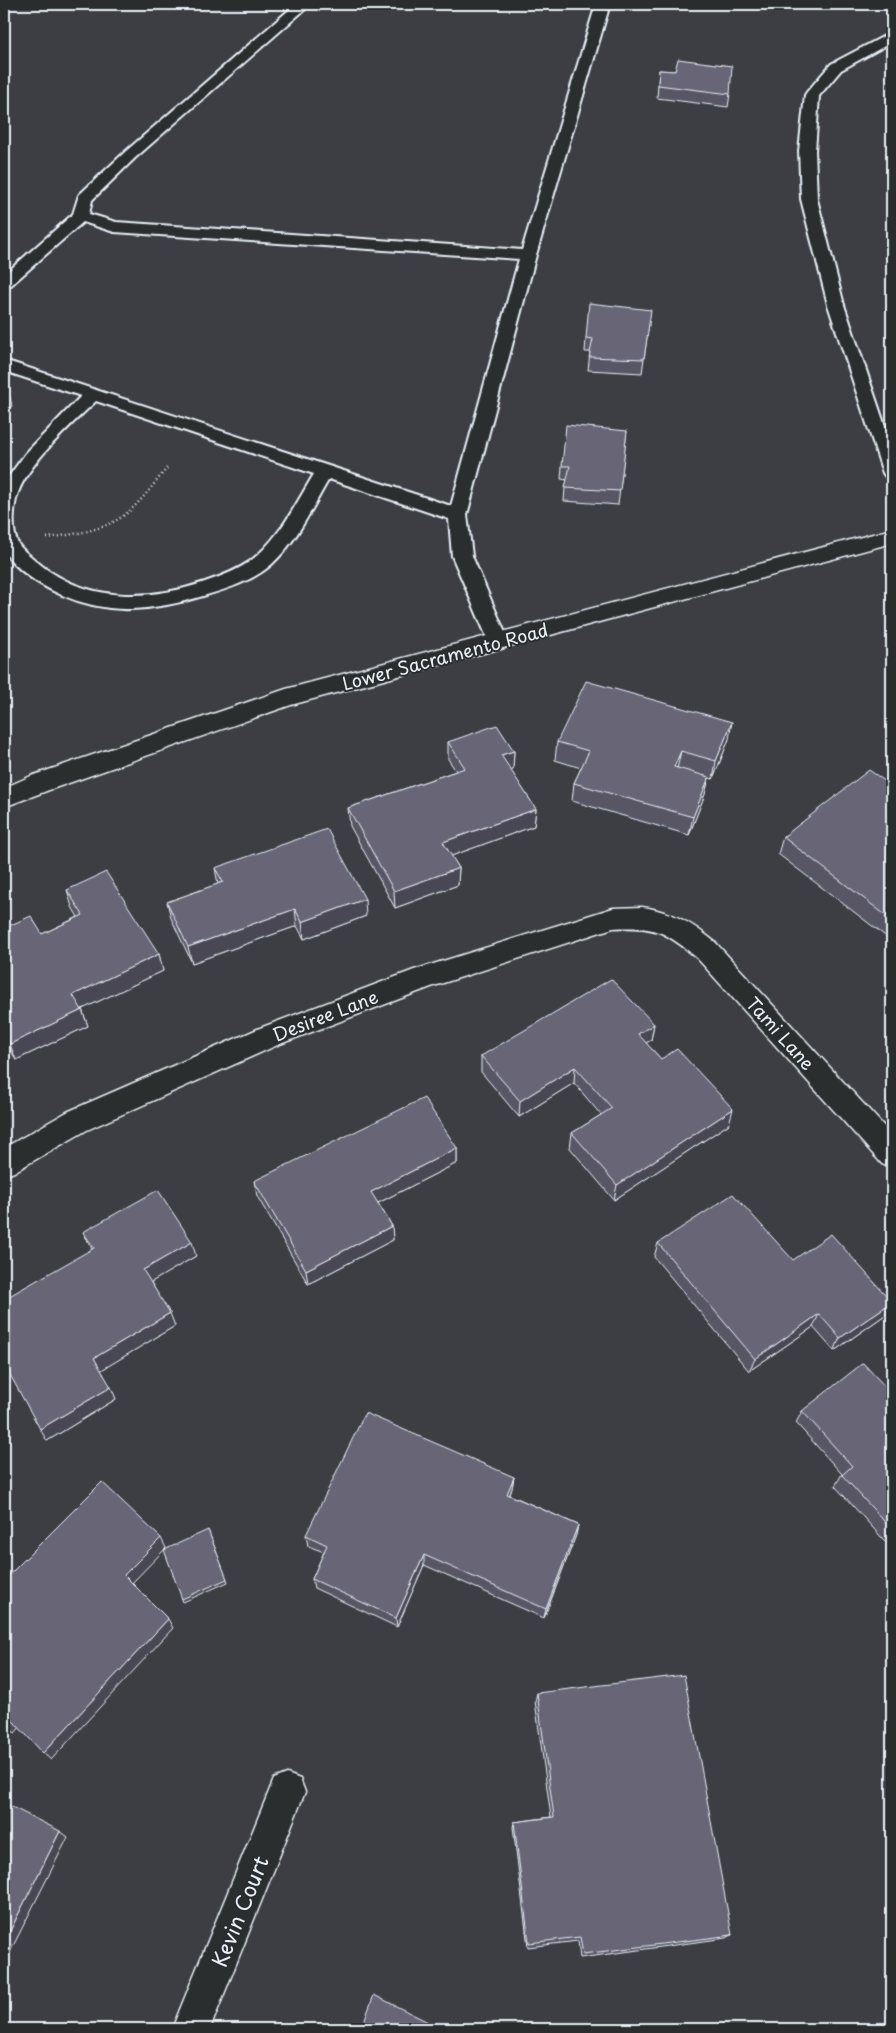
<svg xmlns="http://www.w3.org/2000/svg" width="896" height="2033" font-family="'Playpen Sans',sans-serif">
	<rect width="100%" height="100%" fill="#3d3e44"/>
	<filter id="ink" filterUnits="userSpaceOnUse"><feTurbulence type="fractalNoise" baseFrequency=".02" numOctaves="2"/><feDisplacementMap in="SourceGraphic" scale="10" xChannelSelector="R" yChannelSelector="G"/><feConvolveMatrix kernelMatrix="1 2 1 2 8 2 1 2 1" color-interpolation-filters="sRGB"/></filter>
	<g filter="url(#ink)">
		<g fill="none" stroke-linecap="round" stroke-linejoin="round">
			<g stroke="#e8f1f8" stroke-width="4">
				<path id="lane" d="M296 4H311L135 158 92 200 89 214 116 222 522 250 596 4H610L536 255 467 515 472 556 509 642 506 647 499 649 492 647 489 642 452 556 449 519 329 479C312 508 297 541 272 564 253 581 227 589 203 596 180 603 156 608 132 609 87 611 31 588 4 552V483L26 453 81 396 4 371V360L451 506 519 259 114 232 83 222 10 286 4 288V275L73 214 79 195 125 152ZM96 401 314 474C295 505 279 540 249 562 236 571 220 577 205 582 147 602 84 602 36 561 31 556 23 551 19 545 11 533 13 506 18 493 29 462 72 424 96 401Z
					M892 32V42L841 70 819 96 815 151 817 199 844 305 892 447V479L886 477 883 473 828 305 801 199 799 151 805 95 807 92 831 64Z"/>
			</g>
			<g stroke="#e8f1f8" stroke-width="3">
				<path id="street" d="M642 907C672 911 693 924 715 942L892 1135V1168L882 1164 697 958C665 931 655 926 613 928L431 987 280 1044 87 1130 14 1172 4 1176V1148L67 1112 260 1028 414 970 613 908Z
					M287 1774 300 1779 305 1792 210 2029H172L274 1779Z"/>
			</g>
			<g stroke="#e8f1f8" stroke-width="3">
				<path id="secondary" d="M892 529V543L291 705 49 790 4 807V788L31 776 286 689Z"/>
			</g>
			<path stroke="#e8f1f8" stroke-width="2.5" stroke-dasharray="1 3" stroke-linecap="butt" d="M47 538C74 534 105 531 127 513 143 500 155 482 168 467"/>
			<use href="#lane" fill="#2a2d2e" fill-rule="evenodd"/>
			<use href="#street" fill="#2a2d2e" fill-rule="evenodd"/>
			<use href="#secondary" fill="#2a2d2e" fill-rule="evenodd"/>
		</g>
		<path fill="#595765" stroke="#e8f1f8" d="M659 70 675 71 730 94 728 107 657 98Z
			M649 324 642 373 588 370 590 352H585L586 338Z
			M627 431 618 505 564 501 565 488 567 480 561 479 562 466Z
			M729 739 713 779 709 778 705 794 689 835 572 801 574 783 581 768 555 760 557 742Z
			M448 742 514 751 513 769 510 770 536 809 534 826 451 856 459 868 458 885 395 908 350 826 348 808 456 771 448 759Z
			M892 786V941L778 854 783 837Z
			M215 868 366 916 304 939 297 926 192 963 171 918 167 902 218 884Z
			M67 890 159 954 163 971 82 1009 88 1026 16 1060 4 1037V928L42 934 78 917 72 907Z
			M654 1024 651 1040 646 1043 661 1059 729 1124 614 1200 570 1148 572 1133 601 1115 574 1083 519 1117 481 1072V1056Z
			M457 1148V1163L378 1203 392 1226 393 1240 308 1284 257 1196 254 1181Z
			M83 1232 196 1256 151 1282 175 1326 101 1370 116 1399 47 1441 92 1249Z
			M658 1243 793 1260 885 1315 834 1351 813 1327 749 1371 654 1257Z
			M892 1394V1549L835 1486 842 1474 796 1423 802 1411Z
			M514 1477 512 1488 510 1495 578 1525 576 1535 544 1618 424 1565 397 1627 314 1588 312 1579 324 1552 308 1546 306 1535Z
			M537 1693 732 1935 726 1938 580 1958 578 1941 528 1947 513 1827 514 1822 551 1817 535 1701Z"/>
		<path fill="#494753" stroke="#e8f1f8" d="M7 384 12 406 4 414V386Z
			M732 722 729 739 713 779 716 761Z
			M514 751 513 769 500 773 501 755Z
			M681 751 677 769 674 767Z
			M709 777 705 794 689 835 693 817Z
			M536 809 534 826 443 859V842Z
			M459 868 458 885 395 908 394 891Z
			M365 899 366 916 304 939 302 922Z
			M295 909 297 926 192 963 188 947Z
			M159 954 163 971 78 1011 73 995Z
			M82 1010 88 1026 16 1060 10 1044Z
			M654 1024 651 1040 635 1050 638 1034Z
			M575 1067 574 1083 519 1117 520 1101Z
			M733 1109 729 1124 614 1200 617 1185Z
			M457 1148V1163L372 1206 371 1192Z
			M392 1226 393 1240 308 1284 306 1270Z
			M192 1242 196 1256 148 1284 143 1270Z
			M892 1302 885 1315 834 1351 840 1338Z
			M170 1313 175 1326 100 1371 94 1358Z
			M819 1314 813 1327 749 1371 755 1359Z
			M111 1387 116 1399 47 1441 40 1429Z
			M514 1477 512 1488 506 1505 507 1494Z
			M578 1525 576 1535 544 1618 546 1609Z
			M208 1530 228 1582 183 1602 182 1599Z
			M161 1538 166 1548 130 1585 124 1575Z
			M424 1555V1565L397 1627 396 1618Z
			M168 1619 173 1628 51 1760 43 1753Z
			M12 1720 20 1727 15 1733 6 1726Z
			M60 1831 68 1837 4 1964V1943Z"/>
		<path fill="#686576" stroke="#e8f1f8" d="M678 59 732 66 730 94 658 85 659 70 675 71Z
			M589 303 651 310 644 359 589 357 593 339 586 338Z
			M566 425 627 431 620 491 565 488 570 466H562Z
			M586 681 732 722 716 761 681 751 674 767 709 777 693 817 574 783 589 751 557 742Z
			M497 725 514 751 501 755 536 809 443 842 459 868 394 891 348 808 465 768 448 742Z
			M869 770 892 786V920L783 837Z
			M327 829 365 899 302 922 295 909 188 947 167 902 223 882 215 868Z
			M106 872 159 954 73 995 82 1010 10 1044 4 1033V928L31 916 42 934 83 915 67 890Z
			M611 979 654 1024 638 1034 661 1059 677 1049 733 1109 617 1185 572 1133 612 1108 575 1067 520 1101 481 1056Z
			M424 1098 457 1148 371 1192 392 1226 306 1270 254 1181Z
			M158 1190 192 1242 143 1270 170 1313 94 1358 111 1387 40 1429 4 1364V1299L94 1248 83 1232Z
			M733 1194 793 1260 831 1234 892 1302 840 1338 819 1314 755 1359 658 1243Z
			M863 1363 892 1394V1530L842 1475 852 1466 802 1411Z
			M365 1413 514 1477 507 1494 578 1525 546 1609 424 1555 396 1618 312 1579 327 1545 306 1535Z
			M102 1482 161 1538 124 1575 168 1619 43 1753 12 1720 6 1726 4 1723V1580Z
			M208 1530 227 1579 182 1599 164 1550Z
			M684 1675 732 1935 583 1954 580 1937 529 1943 514 1822 554 1817 537 1693Z
			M4 1803 60 1831 4 1943Z
			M374 1995 442 2029H361Z"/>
	</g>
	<g text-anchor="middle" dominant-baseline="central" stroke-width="4" stroke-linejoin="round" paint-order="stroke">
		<g font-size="18" fill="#e8f1f8" stroke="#2a2d2e">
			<text transform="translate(445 656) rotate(-15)">Lower Sacramento Road</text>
			<text transform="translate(325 1015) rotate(-21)">Desiree Lane</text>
			<text transform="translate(781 1033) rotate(48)">Tami Lane</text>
		</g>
		<g font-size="21" fill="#e8f1f8" stroke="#2a2d2e">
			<text transform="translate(239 1911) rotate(-68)">Kevin Court</text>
		</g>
	</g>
	<rect width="896" height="2033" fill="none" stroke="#2a2d2e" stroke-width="20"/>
	<rect x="10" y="10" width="876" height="2013" fill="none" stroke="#e8f1f8" stroke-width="2" filter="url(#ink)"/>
</svg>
